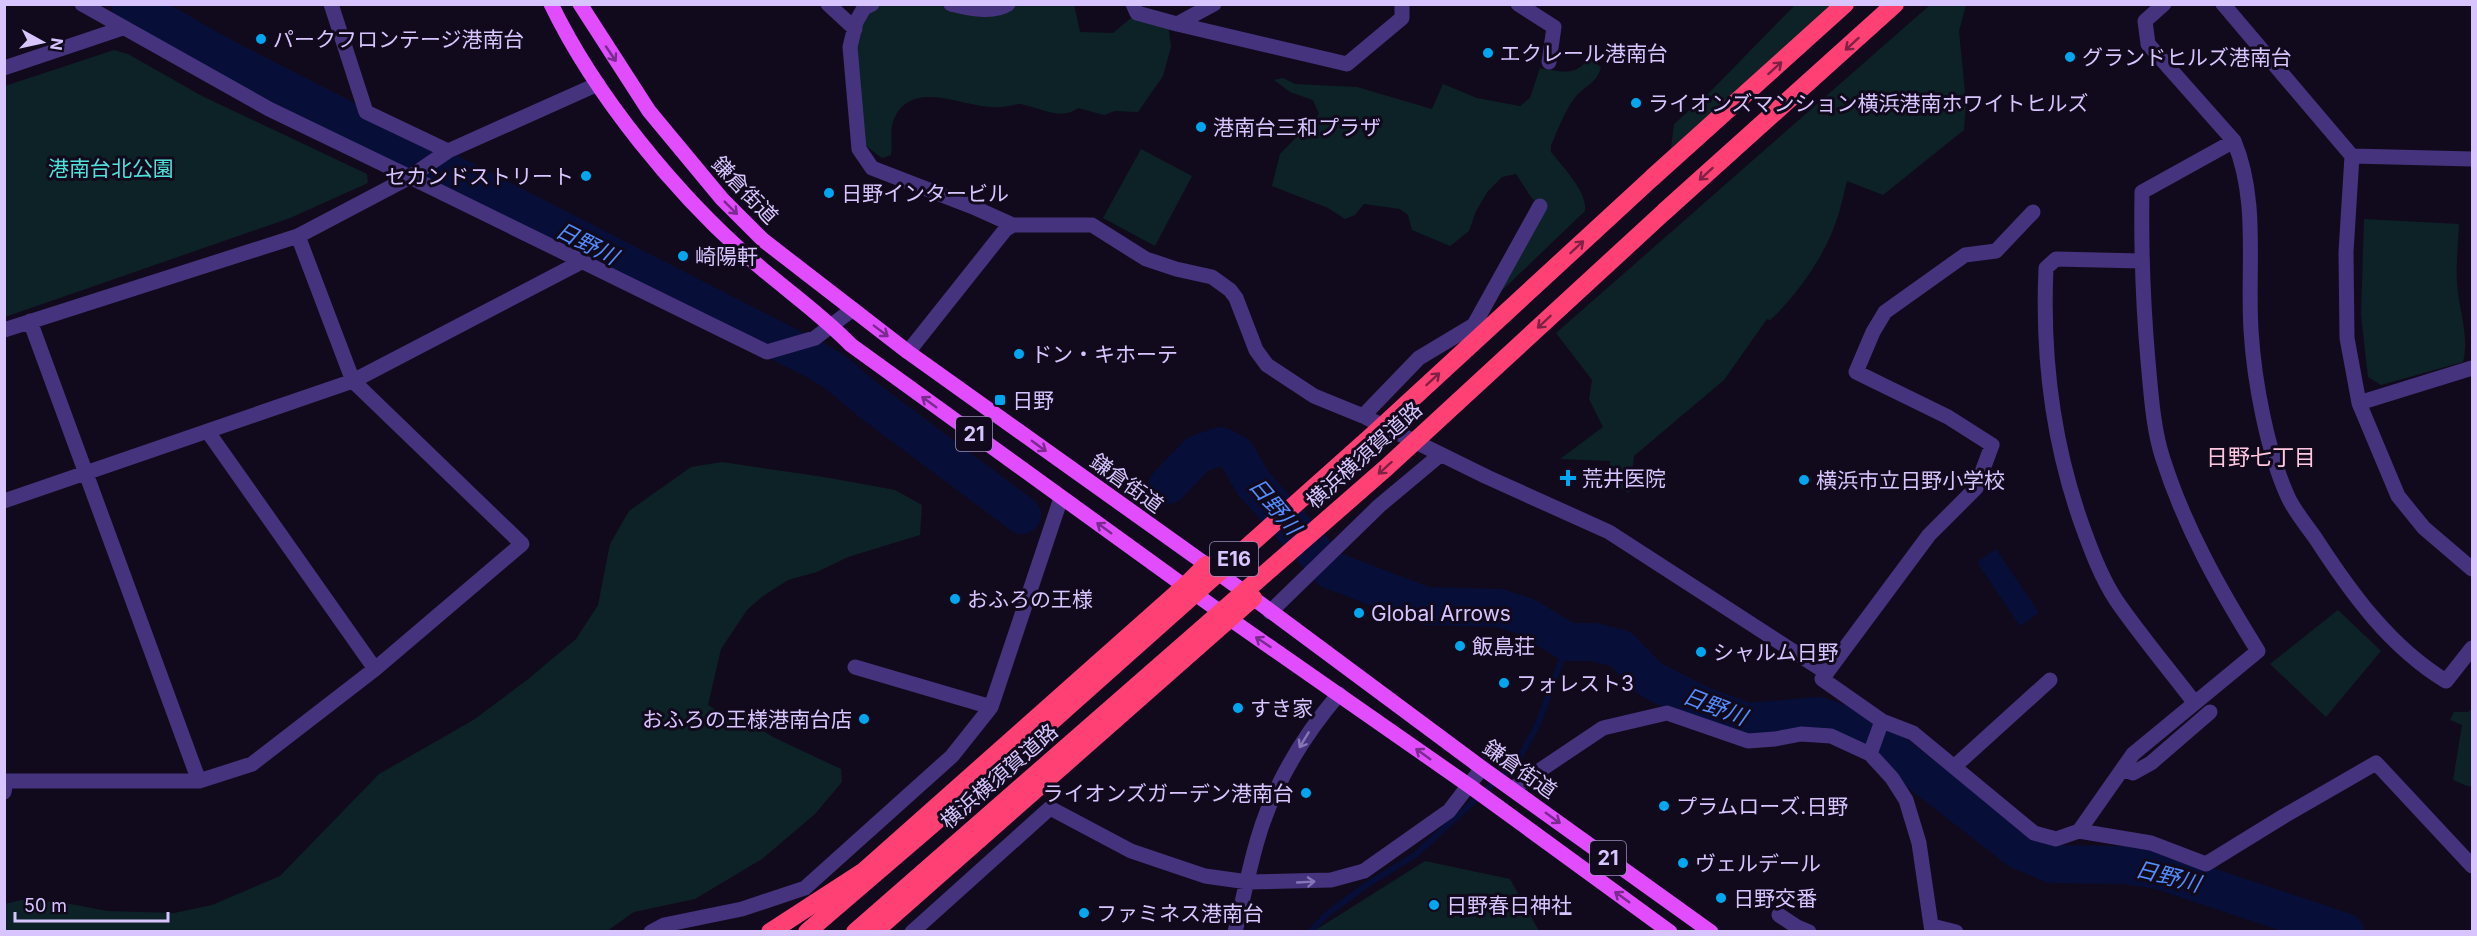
<svg xmlns="http://www.w3.org/2000/svg" width="2477" height="936" font-family="Inter,'Noto Sans JP',sans-serif">
	<rect width="100%" height="100%" fill="#110a1c"/>
	<path fill="#0d2226" d="M1074 4 1080 32 1113 33 1137 13 1168 22 1171 47 1163 76 1138 112 1115 111 1104 115 1078 108C1062 121 1040 108 1021 104 1017 103 1013 106 1008 106 999 108 990 107 981 106 951 101 910 83 894 119 889 130 893 144 891 155L882 158 858 140 856 22 872 5Z
		M1795 5H1836L1671 148 1674 124 1708 94Z
		M1930 5H1966L1959 31 1966 102 1964 130 1883 195 1847 181C1843 196 1840 213 1834 227 1823 258 1794 299 1770 320L1767 319 1724 380 1634 456 1629 493 1608 480 1610 461 1560 459 1603 427 1589 399 1592 380 1556 333Z
		M114 50 128 54 202 96 367 174 368 183 290 218 5 317V86Z
		M1593 59 1601 68C1596 83 1586 86 1576 96 1566 108 1557 131 1551 146V152C1562 166 1588 192 1585 211L1492 300 1540 206 1531 197 1516 174 1502 177 1488 191 1476 211 1469 231 1450 246 1412 230 1408 215 1400 209 1364 204 1355 215 1345 219 1328 208 1272 186 1280 154 1319 114 1313 100 1290 92 1274 80 1283 78 1295 84 1357 87 1432 109 1443 84 1477 98 1520 106 1530 98 1540 68C1557 71 1576 77 1587 60Z
		M1141 149 1192 176 1155 246 1103 218Z
		M2364 219 2459 224C2458 243 2456 263 2457 282 2458 308 2470 336 2463 362L2381 385 2368 377 2361 315Z
		M722 462 824 477 895 490 922 505 920 535 848 557 817 572 788 580 763 596 747 610 721 649 708 705 726 716 749 723 775 738 841 769 842 782 815 814 762 859 695 899 634 912 607 931H5V904L21 900 60 902 107 911 174 913 212 905 280 876 379 774 475 719 527 680 576 639 598 605 610 544 629 511 691 467Z
		M2338 610 2381 651 2326 717 2270 664Z
		M2472 709V786H2467L2453 780 2462 725 2450 720 2454 712H2468Z
		M1425 861 1510 879 1539 931H1314Z"/>
	<path fill="#070f39" d="M1996 549 2039 613 2020 626 1977 562Z"/>
	<g fill="none" stroke-linecap="round" stroke-linejoin="round">
		<path stroke="#070f39" stroke-width="6" d="M1310 932 1326 915 1365 886 1415 855 1517 762 1538 724 1568 642"/>
		<path stroke="#070f39" stroke-width="38" d="M130 4 223 57 817 361 835 372 871 402 1022 515
			M1168 485 1198 454 1221 446 1236 454 1253 483 1331 570 1426 606 1500 608 1527 617 1568 642H1594L1621 649 1650 679 1701 705 1748 722 1819 716 1859 730 1894 753 2019 850 2052 864 2124 865 2159 870 2345 932"/>
		<path stroke="#45337d" stroke-width="15" d="M82 4 269 109 410 177 448 151 598 84
			M331 4 366 112 448 151
			M828 4 855 29
			M872 4 864 8 856 22 850 47 859 149 872 168 973 207 1013 225
			M951 4C968 8 993 14 1008 4
			M1133 4 1137 13 1177 24
			M1214 4 1177 24 1347 64 1402 18V4
			M1518 4 1554 27 1549 62
			M2164 4 2145 21 2148 44 2234 141C2259 201 2247 267 2251 330 2254 380 2267 451 2288 497 2295 512 2307 526 2316 539 2351 593 2390 647 2446 681L2472 648
			M2223 4 2352 156 2346 252 2347 338 2359 403 2398 496 2424 528 2472 569
			M4 68 123 28
			M2352 156 2472 159
			M2033 212 1996 251 1965 255 1885 312 1873 332 1856 372 1948 417 1992 445 1976 488 1929 535 1822 679 1882 721 1913 733 2034 833 2056 839 2079 831 2151 843 2206 864 2284 816 2376 763 2472 866
			M2141 261 2056 259 2046 268C2042 356 2052 441 2082 525 2091 550 2101 577 2116 600 2140 635 2168 668 2194 702
			M4 330 298 236 410 177 767 352 815 338 853 309
			M908 352 1005 230 1013 225H1092L1146 259 1176 269 1212 277 1230 290 1236 298 1256 350 1267 365 1314 396 1363 416 1487 477 1609 532 1827 673
			M2359 403 2472 368
			M1363 416 1419 358 1474 325 1540 206
			M208 432 375 669
			M4 501 353 381 583 261
			M1270 612 1379 506 1440 455
			M855 667 991 707 1061 498
			M1870 754 1882 721
			M1955 766 2050 680
			M2123 769 2133 773 2151 763 2210 712
			M199 781 252 764 375 669 522 544 353 381 298 236
			M1512 789 1603 728 1667 713 1748 741 1775 739 1801 734 1831 736 1870 754 1892 778 1906 800 1919 843 1932 932
			M4 792 6 781H199L30 321
			M2079 831 2133 754 2258 651C2220 590 2185 528 2163 459 2153 429 2151 393 2148 361 2143 304 2141 249 2142 192L2234 141
			M1779 915 1797 927 1809 932
			M1932 926 1956 932
			M651 932 664 925 742 909 805 888 952 756 991 707
			M912 932 1050 808 1131 851 1205 876 1248 882 1331 880 1364 871 1449 811 1482 768
			M1235 932C1243 900 1249 868 1258 838 1274 784 1303 736 1339 694"/>
		<path stroke="#e14cff" stroke-width="15" d="M551 4C596 97 677 195 754 262 786 290 821 314 851 345L1230 619 1471 787 1670 932
			M580 4 649 111 722 199 763 240 908 352 1253 598 1482 768 1711 932"/>
		<path stroke="#ff4075" stroke-width="18" d="M1653 177 1845 4
			M1665 211 1895 4
			M770 932 864 871 1185 586 1206 565
			M874 932 1253 598"/>
		<path stroke="#ff4075" stroke-width="18" d="M807 932 1033 738 1375 433 1653 177
			M855 932 1387 467 1665 211"/>
	</g>
	<defs><path id="oneway-shaft" d="M-6 0H5M1.5-3L5.5 0L1.5 3" fill="none" stroke-width="1.6" stroke-linecap="round" stroke-linejoin="round" transform="scale(1.5)"/></defs>
	<g stroke="#7c2244">
		<use href="#oneway-shaft" transform="translate(1852 44) rotate(138)"/>
		<use href="#oneway-shaft" transform="translate(1775 68) rotate(-42)"/>
		<use href="#oneway-shaft" transform="translate(1706 174) rotate(138)"/>
		<use href="#oneway-shaft" transform="translate(1577 247) rotate(-43)"/>
		<use href="#oneway-shaft" transform="translate(1544 322) rotate(137)"/>
		<use href="#oneway-shaft" transform="translate(1433 379) rotate(-43)"/>
		<use href="#oneway-shaft" transform="translate(1385 468) rotate(138)"/>
	</g>
	<g stroke="#792b8e">
		<use href="#oneway-shaft" transform="translate(611 54) rotate(56)"/>
		<use href="#oneway-shaft" transform="translate(731 208) rotate(45)"/>
		<use href="#oneway-shaft" transform="translate(881 331) rotate(37)"/>
		<use href="#oneway-shaft" transform="translate(929 402) rotate(-144)"/>
		<use href="#oneway-shaft" transform="translate(1039 446) rotate(36)"/>
		<use href="#oneway-shaft" transform="translate(1104 528) rotate(-144)"/>
		<use href="#oneway-shaft" transform="translate(1263 642) rotate(-146)"/>
		<use href="#oneway-shaft" transform="translate(1423 754) rotate(-144)"/>
		<use href="#oneway-shaft" transform="translate(1553 818) rotate(36)"/>
		<use href="#oneway-shaft" transform="translate(1622 897) rotate(-144)"/>
	</g>
	<g stroke="#8775b8">
		<use href="#oneway-shaft" transform="translate(1304 740) rotate(121)"/>
		<use href="#oneway-shaft" transform="translate(1306 882) rotate(-3)"/>
	</g>
	<g fill="#00a7f0" stroke="#110a1c" stroke-width="2">
		<circle cx="261" cy="39" r="6"/>
		<circle cx="1488" cy="53" r="6"/>
		<circle cx="2070" cy="57" r="6"/>
		<circle cx="1636" cy="103" r="6"/>
		<circle cx="1201" cy="127" r="6"/>
		<circle cx="586" cy="176" r="6"/>
		<circle cx="829" cy="193" r="6"/>
		<circle cx="683" cy="256" r="6"/>
		<circle cx="1019" cy="354" r="6"/>
		<rect x="994" y="394" width="12" height="12" rx="3"/>
		<path d="M1565 469h6v6h6v6h-6v6h-6v-6h-6v-6h6z"/>
		<circle cx="1804" cy="480" r="6"/>
		<circle cx="955" cy="599" r="6"/>
		<circle cx="1359" cy="613" r="6"/>
		<circle cx="1460" cy="646" r="6"/>
		<circle cx="1701" cy="652" r="6"/>
		<circle cx="1504" cy="683" r="6"/>
		<circle cx="1238" cy="708" r="6"/>
		<circle cx="864" cy="719" r="6"/>
		<circle cx="1306" cy="793" r="6"/>
		<circle cx="1664" cy="806" r="6"/>
		<circle cx="1683" cy="863" r="6"/>
		<circle cx="1721" cy="898" r="6"/>
		<circle cx="1434" cy="905" r="6"/>
		<circle cx="1084" cy="913" r="6"/>
	</g>
	<g text-anchor="middle" dominant-baseline="central" stroke-width="6" stroke-linejoin="round" paint-order="stroke">
		<g fill="#110a1c" stroke="#9c8dbb" stroke-width="1.5">
			<rect x="956" y="417" width="36" height="34" rx="4.5"/>
			<rect x="1210" y="542" width="48" height="34" rx="4.5"/>
			<rect x="1590" y="841" width="36" height="34" rx="4.5"/>
		</g>
		<g font-size="20" font-weight="bold" fill="#d8c5ff">
			<text x="974" y="434">21</text>
			<text x="1234" y="559">E16</text>
			<text x="1608" y="858">21</text>
		</g>
		<g font-size="21" fill="#d8c5ff" stroke="#110a1c" text-anchor="start">
			<text x="273" y="39">パークフロンテージ港南台</text>
			<text x="1500" y="53">エクレール港南台</text>
			<text x="2082" y="57">グランドヒルズ港南台</text>
			<text x="1648" y="103">ライオンズマンション横浜港南ホワイトヒルズ</text>
			<text x="1213" y="127">港南台三和プラザ</text>
			<text x="574" y="176" text-anchor="end">セカンドストリート</text>
			<text x="841" y="193">日野インタービル</text>
			<text x="695" y="256">崎陽軒</text>
			<text x="1031" y="354">ドン・キホーテ</text>
			<text x="1012" y="400">日野</text>
			<text x="1582" y="478">荒井医院</text>
			<text x="1816" y="480">横浜市立日野小学校</text>
			<text x="967" y="599">おふろの王様</text>
			<text x="1371" y="613">Global Arrows</text>
			<text x="1472" y="646">飯島荘</text>
			<text x="1713" y="652">シャルム日野</text>
			<text x="1516" y="683">フォレスト3</text>
			<text x="1250" y="708">すき家</text>
			<text x="852" y="719" text-anchor="end">おふろの王様港南台店</text>
			<text x="1294" y="793" text-anchor="end">ライオンズガーデン港南台</text>
			<text x="1676" y="806">プラムローズ.日野</text>
			<text x="1695" y="863">ヴェルデール</text>
			<text x="1733" y="898">日野交番</text>
			<text x="1446" y="905">日野春日神社</text>
			<text x="1096" y="913">ファミネス港南台</text>
		</g>
		<g font-size="21" fill="#4ee2db" stroke="#110a1c">
			<text x="111" y="168">港南台北公園</text>
		</g>
		<g font-size="21" fill="#d8c5ff" stroke="#110a1c">
			<text transform="translate(745 190) rotate(46)">鎌倉街道</text>
			<text transform="translate(1364 455) rotate(-42)">横浜横須賀道路</text>
			<text transform="translate(1127 483) rotate(36)">鎌倉街道</text>
			<text transform="translate(1520 769) rotate(35)">鎌倉街道</text>
			<text transform="translate(999 776) rotate(-41)">横浜横須賀道路</text>
		</g>
		<g font-size="22" font-style="italic" fill="#538dff" stroke="#110a1c">
			<text transform="translate(587 243) rotate(27)">日野川</text>
			<text transform="translate(1275 506) rotate(50)">日野川</text>
			<text transform="translate(1715 706) rotate(21)">日野川</text>
			<text transform="translate(2168 876) rotate(14)">日野川</text>
		</g>
		<g font-size="22" fill="#ffc7df" stroke="#110a1c">
			<text x="2261" y="457">日野七丁目</text>
		</g>
	</g>
	<rect width="2477" height="936" fill="none" stroke="#d8c5ff" stroke-width="12"/>
	<g transform="translate(42 42) rotate(98)" stroke="#110a1c" stroke-width="4.5" paint-order="stroke">
	<path d="M0-4.5L10 22L0 15L-10 22Z" fill="#d8c5ff"/>
	<text y="-9" font-size="16" font-weight="bold" text-anchor="middle" fill="#d8c5ff">N</text>
	</g>
	<path d="M15 912v9h153v-9" fill="none" stroke="#d8c5ff" stroke-width="3"/>
	<text x="24" y="912" font-size="18" fill="#d8c5ff" stroke="#110a1c" stroke-width="4.5" paint-order="stroke">50 m</text>
</svg>
